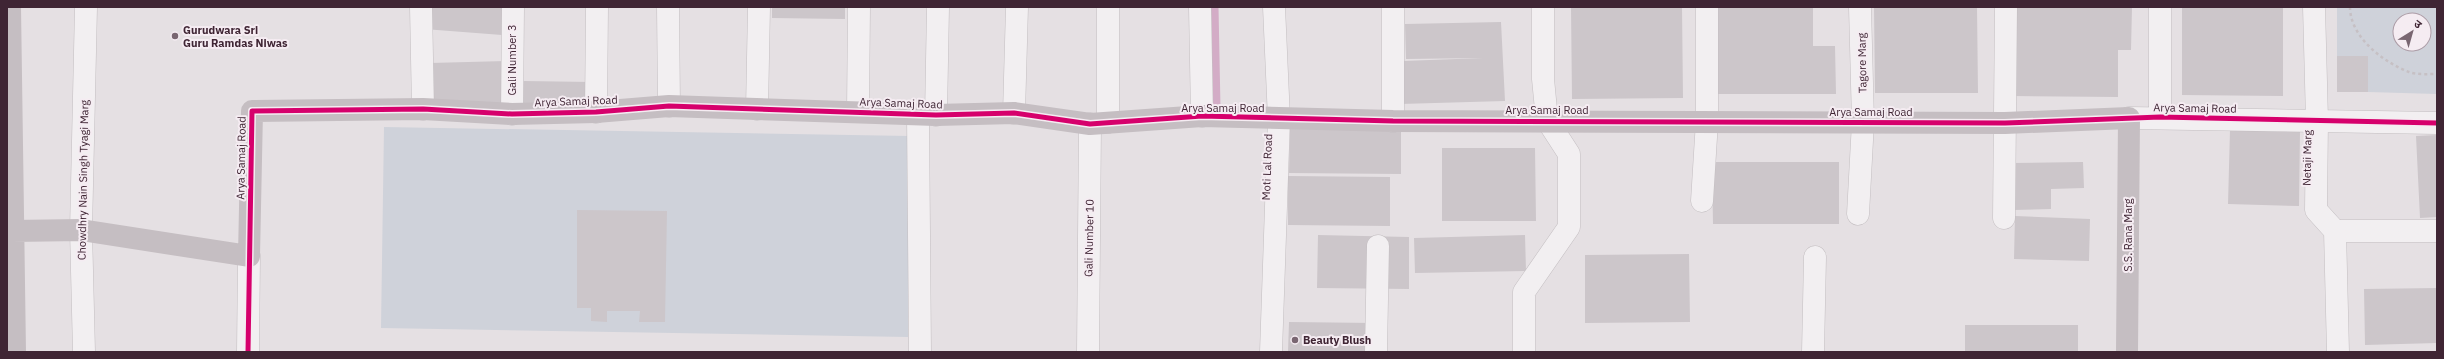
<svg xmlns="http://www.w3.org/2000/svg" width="2444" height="359" font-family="'IBM Plex Sans','Noto Sans Devanagari',sans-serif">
	<rect width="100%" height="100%" fill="#e5e0e3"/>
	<path fill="#cfd2da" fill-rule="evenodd" d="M2337 7H2437V94L2368 92V56H2337ZM2400 20H2424V44H2400Z
		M384 127 910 136 908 337 381 328Z"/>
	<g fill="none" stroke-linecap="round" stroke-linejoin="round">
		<path stroke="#d3acc6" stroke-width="11" d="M1213 7 1215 108"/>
	</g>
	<path fill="#ccc6ca" d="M426 7H504L502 35 424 29Z
		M772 7H845V19L772 18Z
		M1571 7H1682L1683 98 1572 99Z
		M1715 7H1813V46H1835L1836 94H1715Z
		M1874 7H1977L1978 93H1875Z
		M2015 7H2132L2131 50H2118V97L2013 96Z
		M2182 7H2283V96L2182 95Z
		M1501 22 1505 101 1400 104 1403 61 1483 58 1406 59 1405 24Z
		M2337 56H2368V92H2337Z
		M506 61 508 106 432 108 430 63Z
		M523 81 592 82V104H522Z
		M1290 127 1401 129V174L1289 173Z
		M2230 130 2300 132 2299 206 2228 204Z
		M2437 135V217L2420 218 2416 136Z
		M1442 148H1535L1536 221H1442Z
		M1712 162H1839V224H1713Z
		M2083 162 2084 188 2051 189V209L2013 210 2012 163Z
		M1288 176 1390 177V226L1288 225Z
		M577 210 667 211 665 322H639L640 311H607V322L591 321V308H577Z
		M2015 216 2090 219 2089 261 2014 259Z
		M1318 235 1409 237V289L1317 288Z
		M1525 235 1526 271 1415 273 1414 238Z
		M1689 254 1690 322 1585 323V255Z
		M2437 288V343L2365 345 2364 289Z
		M1289 322 1375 323V352H1288Z
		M1965 325H2078V352H1965Z"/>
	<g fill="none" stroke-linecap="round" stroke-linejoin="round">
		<g stroke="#c3bec1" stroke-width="23">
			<path id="lane" d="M668 7 669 106
				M1393 121V7
				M2335 231H2437
				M1376 352 1378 246"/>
		</g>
		<g stroke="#c3bec1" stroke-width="23">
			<path id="street" d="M421 7 423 109
				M1200 7 1202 116
				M2314 7 2317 120 2316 210 2335 231 2338 352
				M757 109 759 7
				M858 111 859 7
				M596 112 597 7
				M1014 113 1017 7
				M512 114 513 7
				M918 115 920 352
				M936 115 938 7
				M2160 117V7
				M2129 118 2437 123
				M1108 122V7
				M1702 201 1707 121V7
				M1858 214 1863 122 1860 7
				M2004 218 2006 7
				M84 352 81 230 86 7
				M248 352 249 256
				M1088 352 1090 124
				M1271 352 1279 119 1274 7
				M1524 352V292L1569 227V154L1547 120 1543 79V7
				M1813 352 1815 257"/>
		</g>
		<path stroke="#c6c0c4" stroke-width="2.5" stroke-dasharray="3 3" stroke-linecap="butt" d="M2350 7C2350 37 2383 62 2409 72 2417 75 2429 74 2437 74"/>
		<use href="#lane" stroke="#f2eff1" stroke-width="22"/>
		<use href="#street" stroke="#f2eff1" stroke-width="22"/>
		<path stroke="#c5bec2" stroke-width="22" d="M10 7 15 352
			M12 231 81 230 249 256 252 111 423 109 512 114 596 112 669 106 936 115 1014 113 1090 124 1202 116 1393 121 2005 123 2129 118 2127 352"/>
		<g stroke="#f5ecf2" stroke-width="8">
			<path id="cycleway" d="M248 352 252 111 423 109 512 114 596 112 669 106 936 115 1014 113 1090 124 1202 116 1393 121 2005 123 2160 117 2437 123"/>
		</g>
		<use href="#cycleway" stroke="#d6006c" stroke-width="5"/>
	</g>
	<g fill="#796671" stroke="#f5ecf2" stroke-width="1.5">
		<circle cx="175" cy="36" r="4"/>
		<circle cx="1295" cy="340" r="4"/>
	</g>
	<g text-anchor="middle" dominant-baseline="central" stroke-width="4" stroke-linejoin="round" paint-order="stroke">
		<g font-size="11" font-weight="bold" fill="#3f2534" stroke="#f5ecf2" text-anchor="start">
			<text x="183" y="30">Gurudwara Sri<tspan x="183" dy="13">Guru Ramdas Niwas</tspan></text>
			<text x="1303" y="340">Beauty Blush</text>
		</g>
		<g font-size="11" fill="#3f2534" stroke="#f5ecf2">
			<text transform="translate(512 60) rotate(-90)">Gali Number 3</text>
			<text transform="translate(1862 63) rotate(-91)">Tagore Marg</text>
			<text transform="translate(576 101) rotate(-2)">Arya Samaj Road</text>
			<text transform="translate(901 103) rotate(2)">Arya Samaj Road</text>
			<text x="1223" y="108">Arya Samaj Road</text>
			<text transform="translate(2195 108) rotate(1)">Arya Samaj Road</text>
			<text x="1547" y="110">Arya Samaj Road</text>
			<text x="1871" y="112">Arya Samaj Road</text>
			<text transform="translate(241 158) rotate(-89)">Arya Samaj Road</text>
			<text transform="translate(2307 158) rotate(-89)">Netaji Marg</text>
			<text transform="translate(1267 167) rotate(-88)">Moti Lal Road</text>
			<text transform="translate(83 180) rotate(-89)">Chowdhry Nain Singh Tyagi Marg</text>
			<text transform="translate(2128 235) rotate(-90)">S.S. Rana Marg</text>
			<text transform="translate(1089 238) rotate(-89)">Gali Number 10</text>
		</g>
	</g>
	<rect width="2444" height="359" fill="none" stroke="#3f2534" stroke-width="16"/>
	<g transform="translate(2412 32) rotate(37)"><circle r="19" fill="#f5ecf2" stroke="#ac9ca6"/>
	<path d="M0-3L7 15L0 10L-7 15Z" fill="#796671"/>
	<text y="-6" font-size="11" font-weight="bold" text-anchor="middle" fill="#3f2534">उ</text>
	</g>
</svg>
